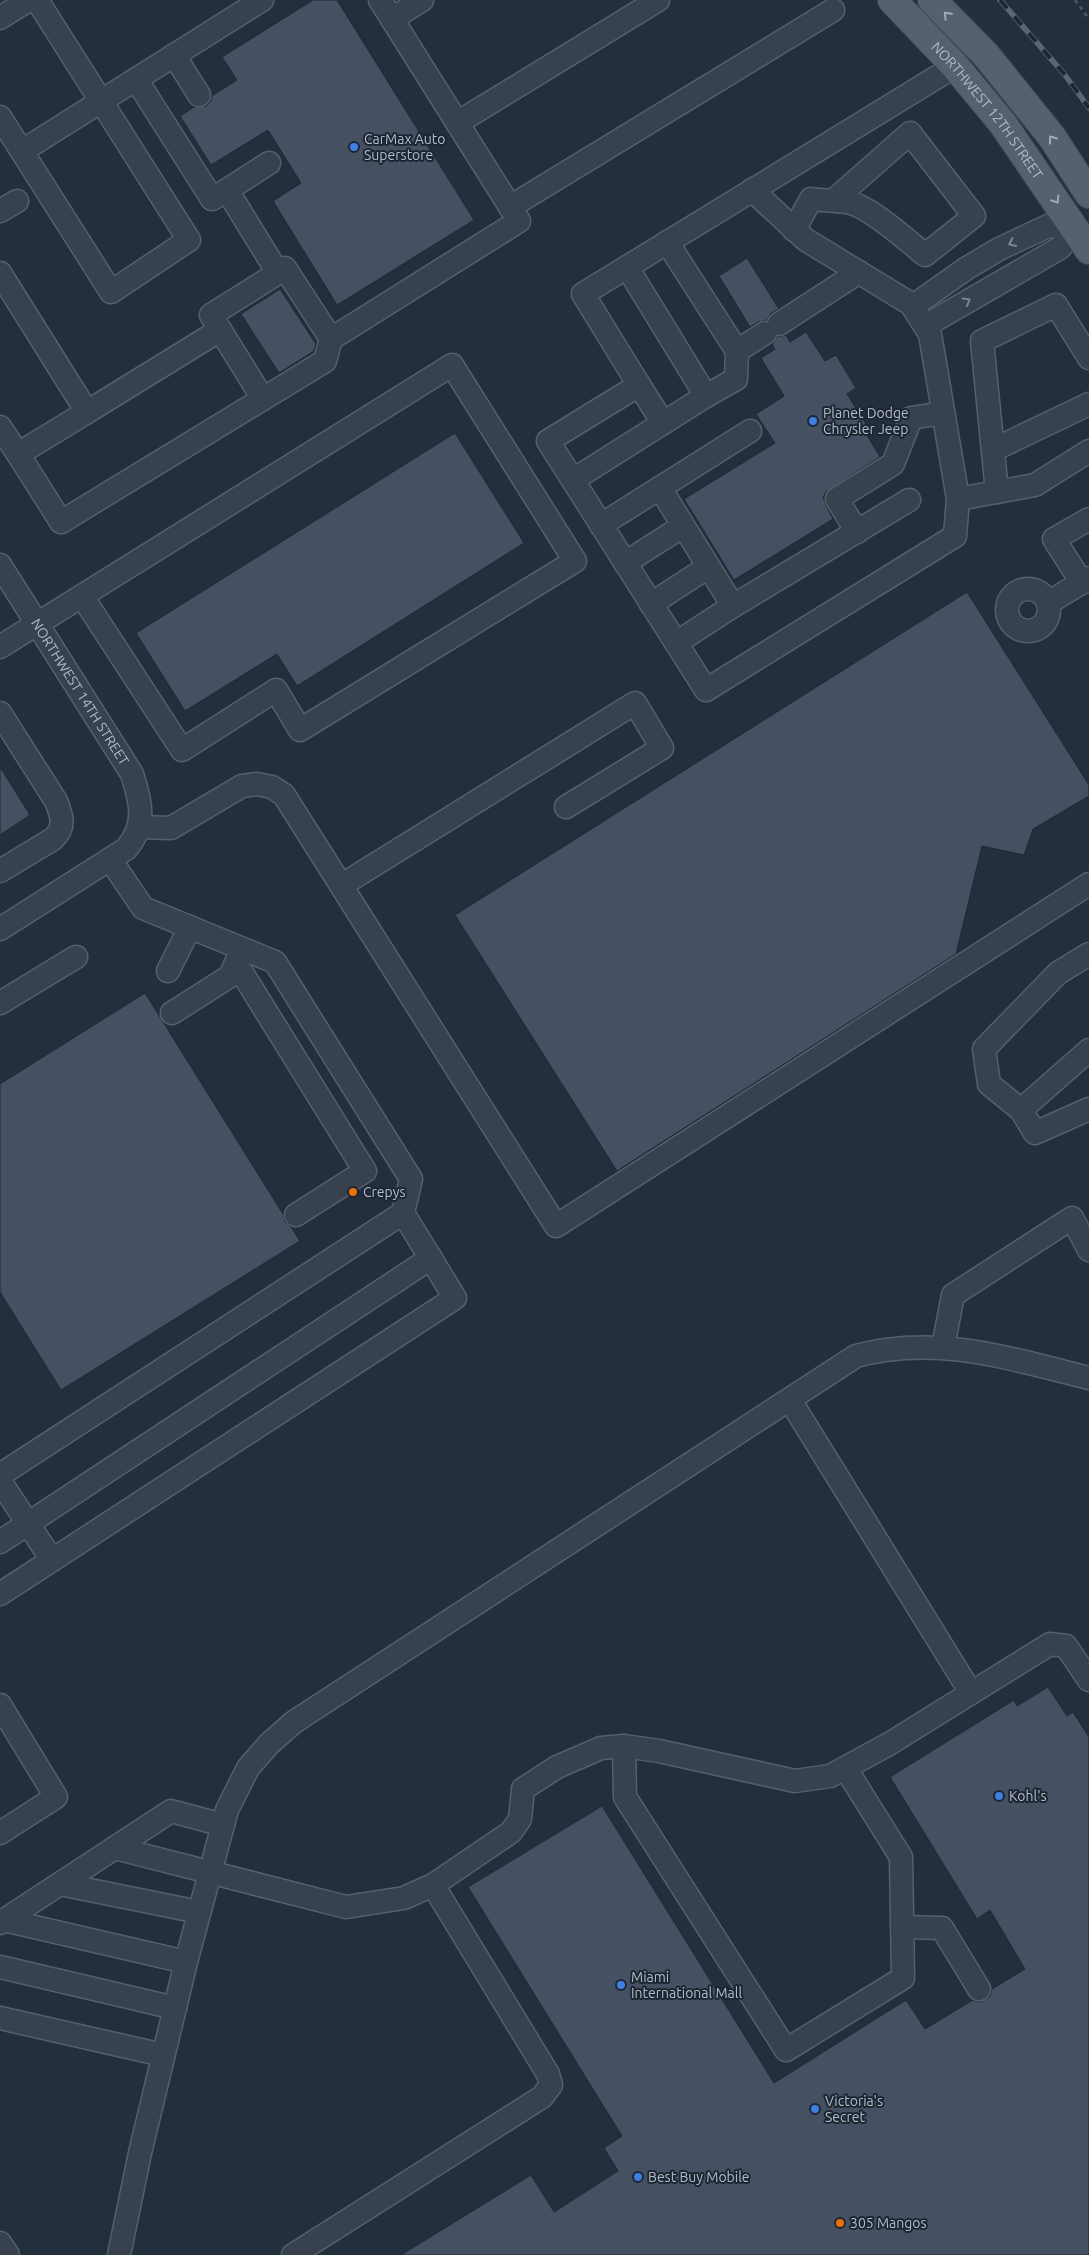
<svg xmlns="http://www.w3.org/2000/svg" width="1089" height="2255" font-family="Ubuntu,sans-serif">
	<rect width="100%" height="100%" fill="#242f3e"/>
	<path fill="#455162" stroke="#1f2835" d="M313 0H337L474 220 337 305 273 201 301 183 268 130 211 165 180 116 194 107 206 106 210 102 212 96 237 80 222 57Z
		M747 258 779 309 771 313 767 320 758 322 750 327 719 276Z
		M280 289 316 344 314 351 279 373 241 314Z
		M806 332 825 361 836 355 856 388 847 394 869 429 865 432 880 457 826 492 823 497 826 505 833 519 734 580 684 499 775 443 756 414 784 396 761 358 775 349 772 344 777 337 786 335 790 342Z
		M455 433 524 543 297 686 277 654 185 711 136 633Z
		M967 592 1089 785V796L1033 829 1024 855 982 846 956 954 617 1171 455 915Z
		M0 767 30 815 0 835Z
		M145 993 283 1214 285 1222 291 1227 300 1241 61 1390 0 1292V1084Z
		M1048 1687 1067 1716 1073 1712 1089 1737V2255H401L531 2175 554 2212 618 2171 604 2148 622 2136 468 1887 602 1806 774 2083 906 2000 925 2029 973 2000 979 2002 985 2000 990 1996 992 1989 1025 1969 990 1910 977 1919 890 1777 1014 1700 1017 1706Z"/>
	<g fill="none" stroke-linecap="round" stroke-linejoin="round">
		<g stroke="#565f6c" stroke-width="25">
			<g id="minor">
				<path d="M0 18 29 0"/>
				<path d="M392 19 422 0"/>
				<path d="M174 55 199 95"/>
				<path d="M955 66 583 294 639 385 548 441 706 690 955 536 958 499 1035 485 1089 451"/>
				<path d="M136 79 212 199 227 190 278 273 211 315 263 399"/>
				<path d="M0 117 111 292 189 240 37 0"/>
				<path d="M457 123 658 0"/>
				<path d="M22 151 262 0"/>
				<path d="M227 190 269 163"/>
				<path d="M752 190 806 240 911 304 930 334 958 499"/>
				<path d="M510 207 833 10"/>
				<path d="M0 211 17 201"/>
				<path d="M794 230 811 199C824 201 838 200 851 203 871 208 907 240 925 255L974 216 910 133 833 201"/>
				<path d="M667 242 737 351 765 333"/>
				<path d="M627 267 706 396 736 379 737 351"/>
				<path d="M0 273 87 412 18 454 0 427"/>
				<path d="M278 273 285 268 331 339"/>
				<path d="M913 306 967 268 999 249 1048 226 1075 228"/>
				<path d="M779 324 859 272"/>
				<path d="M925 326 1060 248 1075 228"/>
				<path d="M639 385 663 423"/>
				<path d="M87 412 220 330"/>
				<path d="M993 450 1089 404"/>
				<path d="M18 454 61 522 325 361 331 339 519 221 380 0"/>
				<path d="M573 480 706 396"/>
				<path d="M660 488 733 606 676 643"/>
				<path d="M997 492 982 341 1056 305 1089 358"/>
				<path d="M601 525 750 431"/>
				<path d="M857 532 837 499 893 464 911 418 943 413"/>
				<path d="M625 563 683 526"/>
				<path id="s1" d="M0 565 132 774C141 802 147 825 126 849L0 929"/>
				<path d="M1082 583 1054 539 1089 519"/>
				<circle cx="1028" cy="610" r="21"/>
				<path d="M1048 603 1089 578"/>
				<path d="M651 604 708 567"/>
				<path d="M733 606 909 500"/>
				<path d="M0 647 452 365 575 561 300 730 276 690 182 750 82 596"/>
				<path d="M0 713 56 801C62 816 66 827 53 839L0 871"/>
				<path d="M139 827 171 828 242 786 257 784 272 787 284 795 556 1226 1089 884"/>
				<path d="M342 885 635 703 662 748 566 807"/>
				<path d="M236 963 365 1171 296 1215"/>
				<path d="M168 971 190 927"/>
				<path d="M0 1003 76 957"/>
				<path d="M172 1013 230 976 241 952"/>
				<path d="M1089 1050 1021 1110 1035 1133 1089 1109"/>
				<path d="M1021 1110 989 1084 984 1049 1058 973 1089 954"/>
				<path d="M943 1347 953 1295 1072 1218 1089 1250"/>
				<path d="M790 1400 971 1693"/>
				<path d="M0 1475 403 1213"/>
				<path d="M0 1481 52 1560"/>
				<path d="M0 1542 431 1258"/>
				<path d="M0 1594 455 1298 403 1213 411 1179 275 962 143 908 110 859"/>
				<path d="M0 1705 56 1797 0 1833"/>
				<path d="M624 1746 625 1797 786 2050 903 1978 901 1857 846 1769"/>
				<path d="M115 1848 346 1907 404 1898 433 1885 511 1832 520 1819 523 1789 557 1767 601 1748 624 1746 659 1751 795 1781 830 1776 889 1744 1050 1644 1066 1646 1089 1680"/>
				<path d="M60 1884 199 1912"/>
				<path d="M4 1920 186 1962"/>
				<path d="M0 1923 171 1811 223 1825"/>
				<path d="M902 1927 942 1928 979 1989"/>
				<path d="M0 1967 175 2008"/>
				<path d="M0 2018 163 2055"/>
				<path d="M0 2243 8 2255"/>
				<path d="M119 2255 140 2153 186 1962 227 1810 248 1768 269 1744 294 1722 856 1356C937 1334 1011 1359 1089 1378"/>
				<path d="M293 2255 542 2097 551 2085 548 2074 433 1885"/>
			</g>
		</g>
		<g stroke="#414a57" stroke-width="30">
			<g id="major">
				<path id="s2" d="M892 0 955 66 1003 124 1089 250"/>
				<path d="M932 0 986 55 1052 137 1089 194"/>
			</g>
		</g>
		<path stroke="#44595c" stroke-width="3" stroke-dasharray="4 4" stroke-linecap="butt" d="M1075 0 1089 19"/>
		<use href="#minor" stroke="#38414e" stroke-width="22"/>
		<use href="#major" stroke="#56606e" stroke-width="28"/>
		<g stroke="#5a6575" stroke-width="5.5">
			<path id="rail" d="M1000 0 1065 75 1089 108"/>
		</g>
		<use href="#rail" stroke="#1d2633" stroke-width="4" stroke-dasharray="11" stroke-linecap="butt"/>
	</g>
	<defs><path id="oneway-chevron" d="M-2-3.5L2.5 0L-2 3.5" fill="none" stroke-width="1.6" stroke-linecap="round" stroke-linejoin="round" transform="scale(1.25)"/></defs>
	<g stroke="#a1aab7">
		<use href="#oneway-chevron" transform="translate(947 15) rotate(-134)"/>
		<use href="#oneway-chevron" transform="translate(1052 139) rotate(-126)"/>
		<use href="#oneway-chevron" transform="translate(1056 200) rotate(57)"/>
	</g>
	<g stroke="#7c8592">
		<use href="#oneway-chevron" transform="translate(1012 243) rotate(156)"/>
		<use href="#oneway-chevron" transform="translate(967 301) rotate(-30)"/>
	</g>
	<g fill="#3f7fe0" stroke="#1d2633" stroke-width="2">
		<circle cx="354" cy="147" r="5"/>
		<circle cx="813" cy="421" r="5"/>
		<circle cx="999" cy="1796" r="5"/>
		<circle cx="621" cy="1985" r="5"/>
		<circle cx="815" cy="2109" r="5"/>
		<circle cx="638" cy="2177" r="5"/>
	</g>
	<g fill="#e8710a" stroke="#1d2633" stroke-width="2">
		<circle cx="353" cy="1192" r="5"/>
		<circle cx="840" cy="2223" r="5"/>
	</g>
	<g text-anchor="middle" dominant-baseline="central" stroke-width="4" stroke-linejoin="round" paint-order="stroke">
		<g font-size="14" fill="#b4bcc9" stroke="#1d2633">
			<text stroke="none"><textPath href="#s2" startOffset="146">NORTHWEST 12TH STREET</textPath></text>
			<text stroke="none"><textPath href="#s1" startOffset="150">NORTHWEST 14TH STREET</textPath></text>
		</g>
		<g font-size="14" fill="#b4bcc9" stroke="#1d2633" text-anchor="start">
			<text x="364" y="139">CarMax Auto<tspan x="364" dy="16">Superstore</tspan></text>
			<text x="823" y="413">Planet Dodge<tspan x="823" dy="16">Chrysler Jeep</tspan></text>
			<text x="363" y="1192">Crepys</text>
			<text x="1009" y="1796">Kohl's</text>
			<text x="631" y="1977">Miami<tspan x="631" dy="16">International Mall</tspan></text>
			<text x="825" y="2101">Victoria's<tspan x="825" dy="16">Secret</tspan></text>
			<text x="648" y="2177">Best Buy Mobile</text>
			<text x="850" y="2223">305 Mangos</text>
		</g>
	</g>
</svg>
